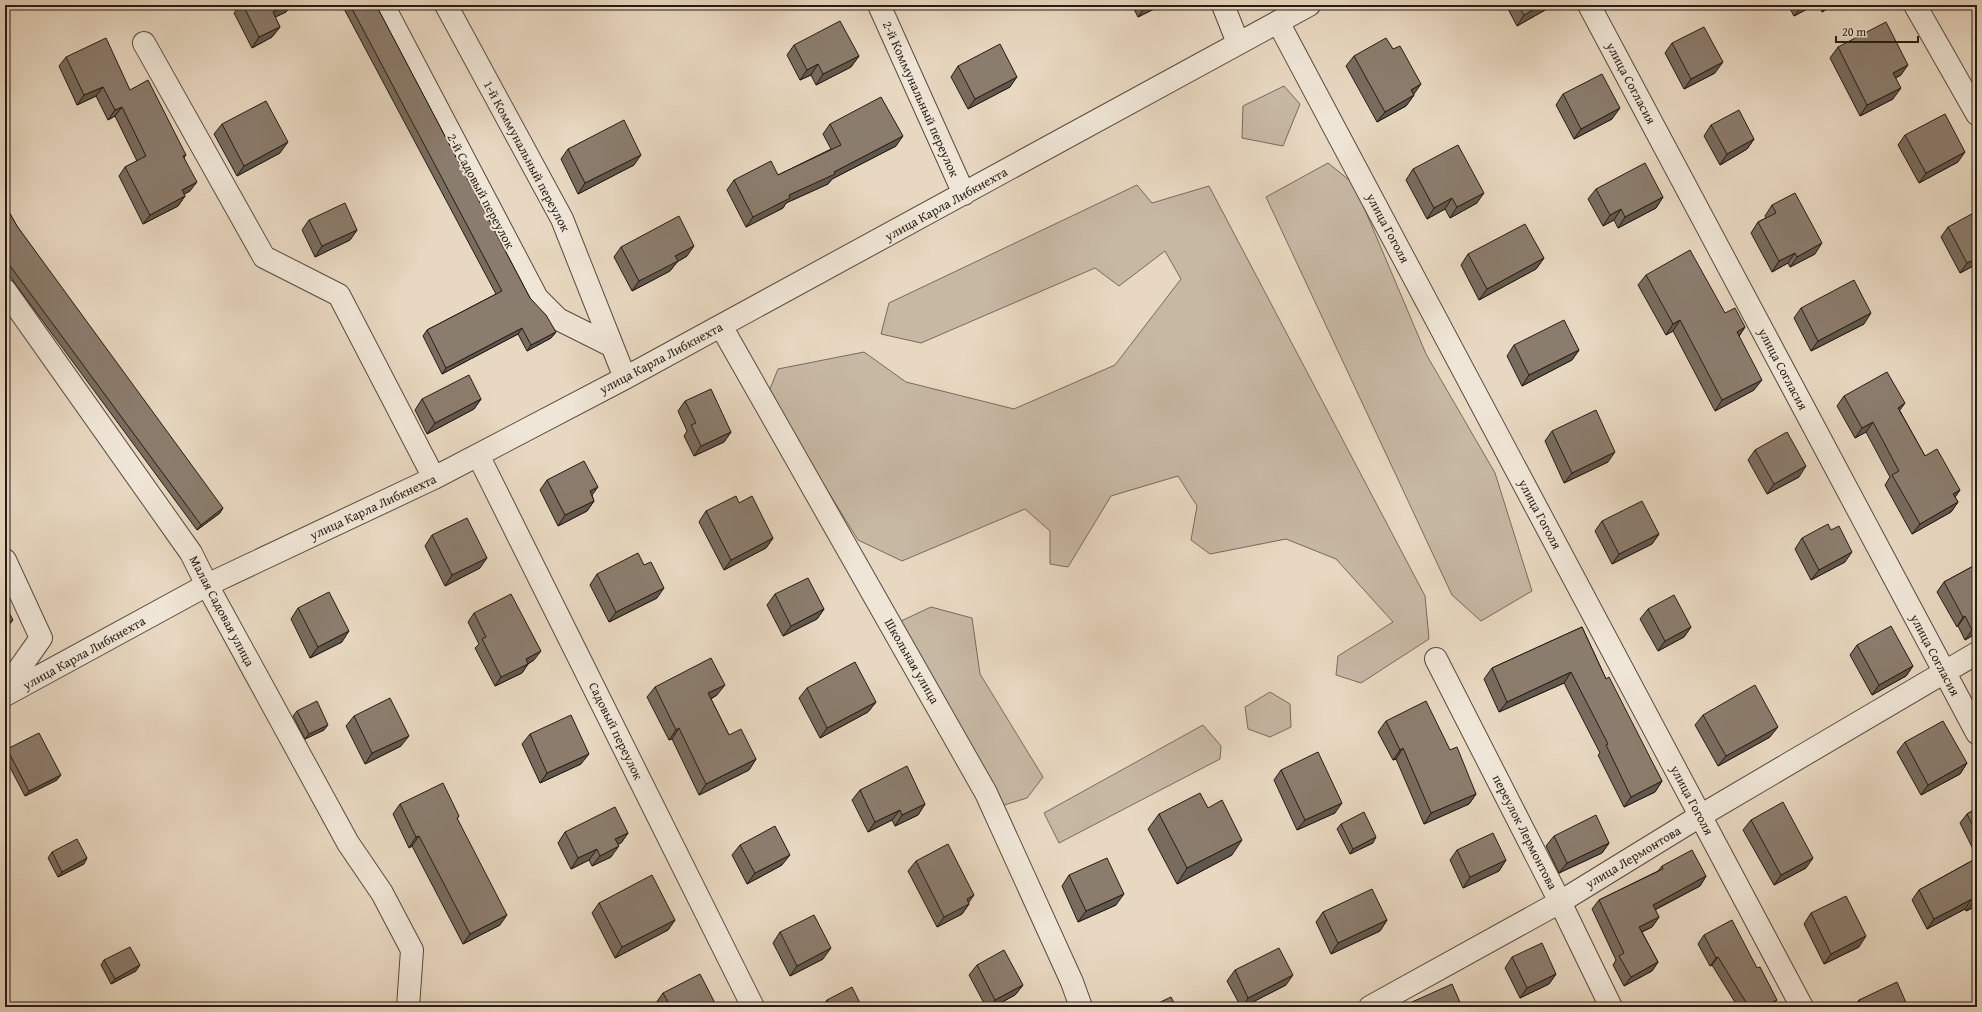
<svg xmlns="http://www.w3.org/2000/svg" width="1982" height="1012" font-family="'Gentium Book Plus',serif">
	<rect width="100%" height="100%" fill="#e8d8c1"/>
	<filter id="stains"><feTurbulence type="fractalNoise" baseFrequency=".005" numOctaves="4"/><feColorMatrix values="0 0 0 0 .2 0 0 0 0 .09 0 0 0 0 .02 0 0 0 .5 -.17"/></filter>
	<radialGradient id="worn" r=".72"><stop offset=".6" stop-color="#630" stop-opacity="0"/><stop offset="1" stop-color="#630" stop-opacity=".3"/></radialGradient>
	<path fill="#c7b8a4" stroke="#776a5c" d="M1284 86 1300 104 1283 146 1242 138 1243 106Z
		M1328 163 1354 184 1426 354 1495 473 1532 591 1481 621 1452 595 1266 197Z
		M1137 185 1152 203 1209 186 1425 596 1429 639 1361 683 1336 675 1338 656 1393 622 1336 559 1286 539 1210 554 1191 540 1197 506 1178 476 1111 496 1068 567 1050 564V531L1025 509 902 561 858 540 768 394 778 369 864 352 906 382 1014 409 1115 365 1181 279 1165 251 1119 286 1095 268 921 343 881 334 889 303Z
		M931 607 972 618 980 674 1043 777 1027 798 1001 806 901 621Z
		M1270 692 1290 704 1291 727 1270 737 1248 729 1245 707Z
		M1203 725 1221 746 1220 759 1059 843 1044 813Z"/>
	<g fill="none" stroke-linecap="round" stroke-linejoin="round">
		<g stroke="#574a3f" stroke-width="24">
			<path id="minor" d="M383 5 537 298 558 319 612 346
				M446 5 562 219 625 378
				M879 5 964 194
				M1223 5 1238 43
				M1589 5 1977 733
				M1915 5 1977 114
				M1278 22 1802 1007
				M144 43 264 257 339 295 434 478
				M5 290 191 553 207 585 348 843 382 893 412 950 408 1007
				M721 326 986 793 1072 982 1081 1007
				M478 455 753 1007
				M5 560 41 638 5 689
				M1436 659 1560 902 1611 1007
				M5 695 207 585 434 478 625 378 1309 5
				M1370 1007 1560 902 1700 816 1977 653"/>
		</g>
		<use href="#minor" stroke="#f0e6d7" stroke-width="22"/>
	</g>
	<path fill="#786c5f" stroke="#271b14" d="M240 5H291L286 12 275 17 280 27 272 37 252 48 234 13Z
		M342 5H376L530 298 556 332 551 338 527 351 518 334 442 374 423 336 427 330 496 294Z
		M1132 5H1162L1138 17Z
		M1508 5H1554L1517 26 1507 7Z
		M1788 5H1815L1794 16Z
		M1819 5H1834L1822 12Z
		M1672 43 1715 73 1684 89 1665 53Z
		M794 45 859 56 851 67 816 85 811 75 800 80 787 55Z
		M1838 47 1901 75 1895 78 1893 99 1860 116 1830 58Z
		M1393 49 1414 95 1406 106 1377 122 1346 66 1354 56Z
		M66 57 130 90 186 155 184 158 190 191 184 194 185 196 178 206 143 224 119 176 125 167 137 161 115 116 108 120 96 96 77 105 59 66Z
		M958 66 1010 87 968 109 951 77Z
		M1563 94 1612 119 1574 139 1556 105Z
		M222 124 280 153 237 176 214 134Z
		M830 124 896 146 832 179 828 184 786 203 783 208 746 227 727 190 734 180 778 175 831 149 823 134Z
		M1711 125 1754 139 1747 149 1720 165 1704 136Z
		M1905 135 1958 162 1919 183 1898 145Z
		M568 149 634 165 578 194 561 159Z
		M1413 169 1477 203 1450 218 1445 209 1427 219 1406 180Z
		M1596 189 1663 197 1656 208 1618 228 1614 220 1603 226 1588 199Z
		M5 205 17 226 220 513 197 530 5 270Z
		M1772 205 1815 254 1790 267 1788 263 1772 272 1751 233 1758 222 1766 218 1765 216Z
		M309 220 357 230 350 240 315 257 302 230Z
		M1948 227 1977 264 1960 273 1941 237Z
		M621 247 687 256 677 262 670 271 632 291 614 257Z
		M1468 254 1544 258 1536 269 1479 300 1461 265Z
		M1646 275 1725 313 1745 327 1739 336 1754 390 1715 411 1673 331 1666 335 1638 285Z
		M1801 308 1864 324 1811 351 1794 318Z
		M1514 345 1579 350 1572 360 1522 386 1507 356Z
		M1844 396 1900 411 1925 456 1960 490 1955 497 1958 502 1951 512 1912 534 1885 485 1890 477 1866 432 1855 438 1837 406Z
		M422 399H481L474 409 427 434 415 410Z
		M685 401 731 432 724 442 694 456 684 436 687 431 678 411Z
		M1552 431 1608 462 1564 483 1545 441Z
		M1755 450 1799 477 1767 494 1748 460Z
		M547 480 592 495 594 501 587 511 558 526 540 490Z
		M739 503 773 538 766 548 724 570 699 522 706 511Z
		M1602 521 1659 534 1652 544 1612 564 1595 531Z
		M432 535 480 568 445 586 425 546Z
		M1802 538 1845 562 1811 580 1795 549Z
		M1977 564V633L1965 640 1958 626 1957 627 1937 592 1944 582Z
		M597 574 657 598 609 622 590 585Z
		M775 594 824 609 817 619 783 636 767 605Z
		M298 608 342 642 310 658 291 619Z
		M1648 609 1691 627 1684 637 1658 651 1640 619Z
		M474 613 534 660 528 664 522 673 495 686 475 648 479 644 468 622Z
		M1582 627 1606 679 1662 781 1655 792 1624 807 1598 755 1600 753 1564 683 1499 712 1484 679 1492 668Z
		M1857 645 1913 666 1906 676 1872 695 1850 655Z
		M655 687 717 695 711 699 729 735 756 759 749 770 699 795 672 739 669 740 647 697Z
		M807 688 876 702 868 712 820 738 799 698Z
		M297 711 324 730 305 739 293 716Z
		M1703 715 1770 737 1718 766 1695 725Z
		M354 716 401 746 365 764 346 726Z
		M1386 721 1450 750 1476 794 1469 804 1424 824 1396 759 1393 760 1378 732Z
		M530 734 581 764 540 783 522 744Z
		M1905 742 1967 763 1960 774 1921 795 1897 752Z
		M7 749 57 780 25 796 5 758V752Z
		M1281 770 1335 813 1297 830 1274 780Z
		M860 790 925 804 918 815 895 826 892 820 868 832 852 800Z
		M400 804 459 816 457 819 500 925 463 944 412 846 409 848 393 814Z
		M1208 808 1232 855 1177 884 1148 829 1159 814Z
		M1977 808V857L1960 823 1967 814Z
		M1751 820 1806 868 1774 885 1743 830Z
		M1341 824 1373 843 1350 854 1337 829Z
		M565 832 628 833 621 843 618 844 611 857 592 866 589 860 571 869 558 843Z
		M1554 836 1609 843 1602 853 1559 873 1546 846Z
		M740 845 782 865 747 884 732 855Z
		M1457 850 1506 860 1499 871 1463 888 1450 860Z
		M52 852 84 864 58 877 48 858Z
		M1977 858V910L1975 907 1966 911 1965 909 1927 929 1912 900 1919 890Z
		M916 861 968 902 969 904 962 914 937 927 908 871Z
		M1662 866 1706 876 1700 886 1655 910 1659 917 1652 927 1642 932 1658 962 1652 971 1624 986 1613 965 1616 960 1592 909 1599 900 1658 871Z
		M1069 875 1116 905 1078 922 1062 886Z
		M599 903 675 920 668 930 615 958 592 913Z
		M1323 912 1387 920 1380 931 1331 954 1316 922Z
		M1811 913 1859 947 1824 964 1804 924Z
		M780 932 823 959 790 976 773 943Z
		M1704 935 1771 1007H1738L1712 965 1710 966 1698 944Z
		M1512 957 1556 974 1549 984 1520 998 1505 968Z
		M104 960 136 971 111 984 101 965Z
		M977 965 1023 985 1015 995 993 1007H986L969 975Z
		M1235 970 1286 985 1243 1007H1241L1227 981Z
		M663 993 717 1007H658L656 1003Z
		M827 1000 862 1007H822Z
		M1859 1000 1908 1007H1853Z
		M1412 1002 1462 1007H1408Z"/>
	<path fill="#61584d" stroke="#271b14" d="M286 5H291L286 12 265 22 273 12Z
		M1149 5H1162L1138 17 1145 7Z
		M1542 5H1554L1517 26 1524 15Z
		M1803 5H1815L1794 16 1802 6Z
		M1827 5H1834L1822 12Z
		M280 27 272 37 252 48 259 37Z
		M859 56 851 67 816 85 823 74Z
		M1723 62 1715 73 1684 89 1691 79Z
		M818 64 811 75 800 80 807 70Z
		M1908 65 1901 75 1886 84 1893 73Z
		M1017 77 1010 87 968 109 975 99Z
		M1421 84 1414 94 1404 100 1411 90Z
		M103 87 96 96 77 105 84 95Z
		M1901 88 1893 99 1860 116 1867 105Z
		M1414 95 1406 106 1377 122 1385 112Z
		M122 107 115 116 108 120 115 110Z
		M1620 108 1612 119 1574 139 1581 129Z
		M903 136 896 146 832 179 828 184 786 203 783 208 746 227 753 217 789 195Z
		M1754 139 1747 149 1720 165 1727 154Z
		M288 142 280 153 237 176 244 166Z
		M1965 152 1958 162 1919 183 1926 173Z
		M641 155 634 165 578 194 585 183Z
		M197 182 190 191 175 199 182 190Z
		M1484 193 1477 203 1450 218 1457 207Z
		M185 196 178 206 143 224 150 215Z
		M1663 197 1656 208 1618 228 1625 217Z
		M1452 198 1445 209 1427 219 1434 208Z
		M1621 209 1614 220 1603 226 1610 215Z
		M357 230 350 240 315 257 322 246Z
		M1822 243 1815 254 1790 267 1797 257Z
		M694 246 687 256 677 262 670 271 632 291 639 281 675 256Z
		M1795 253 1788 263 1772 272 1779 261Z
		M1544 258 1536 269 1479 300 1487 289Z
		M1977 258V264L1960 273 1967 263Z
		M1871 313 1864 324 1811 351 1818 341Z
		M1680 320 1673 331 1666 335 1673 324Z
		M1745 327 1738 338 1737 332Z
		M522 328 518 334 442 374 446 368Z
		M556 332 551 338 527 351 531 345Z
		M1579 350 1572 360 1522 386 1529 375Z
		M1762 380 1754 390 1715 411 1722 400Z
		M481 399 474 409 427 434 435 423Z
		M1905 403 1898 413V408Z
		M1873 422 1866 432 1855 438 1862 428Z
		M731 432 724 442 694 456 701 446Z
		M1615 452 1608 462 1564 483 1572 473Z
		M1806 466 1799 477 1767 494 1774 484Z
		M598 487 590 498V491Z
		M1960 490 1953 500V494Z
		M594 501 587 511 558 526 565 515Z
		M1958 502 1951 512 1912 534 1920 524Z
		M223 508 220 513 197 530 201 525Z
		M1659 534 1652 544 1612 564 1619 554Z
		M773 538 766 548 724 570 731 560Z
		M1852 552 1845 562 1811 580 1819 570Z
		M487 558 480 568 445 586 452 575Z
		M664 588 657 598 609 622 616 612Z
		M824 609 817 619 783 636 791 626Z
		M1965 616 1958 626 1957 627 1963 617Z
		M13 620 9 625 5 627V624Z
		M1691 627 1684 637 1658 651 1665 641Z
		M1977 627V633L1965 640 1972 630Z
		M349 631 342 642 310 658 318 647Z
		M541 651 534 660 524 666 528 664 522 673 495 686 501 677 526 659Z
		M1913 666 1906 676 1872 695 1879 685Z
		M1571 672 1564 683 1499 712 1507 702Z
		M725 685 717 695 701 704 708 693Z
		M876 702 868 712 820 738 827 728Z
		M328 725 324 730 305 739 309 734Z
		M1778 727 1770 737 1718 766 1726 756Z
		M679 728 672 739 669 740 676 730Z
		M409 736 401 746 365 764 372 753Z
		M1403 748 1396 759 1393 760 1400 750Z
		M589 754 581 764 540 783 547 773Z
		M756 759 749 770 699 795 706 784Z
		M1967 763 1960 774 1921 795 1928 785Z
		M61 775 57 780 25 796 29 791Z
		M1662 781 1655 792 1624 807 1631 797Z
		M1476 794 1469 804 1424 824 1431 813Z
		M1342 803 1335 813 1297 830 1305 820Z
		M925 804 918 815 895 826 902 815Z
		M900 810 892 820 868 832 875 822Z
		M628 833 621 843 608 849 615 839Z
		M419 836 412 846 409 848 416 837Z
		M1376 837 1373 843 1350 854 1353 849Z
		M1242 840 1232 855 1177 884 1187 868Z
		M1609 843 1602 853 1559 873 1567 863Z
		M619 846 611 857 592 866 600 856Z
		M597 849 589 860 571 869 578 858Z
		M790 855 782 865 747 884 755 873Z
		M87 858 84 864 58 877 62 872Z
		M1813 858 1806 868 1774 885 1781 875Z
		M1506 860 1499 871 1463 888 1470 877Z
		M1706 876 1700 886 1646 914 1653 905Z
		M1124 894 1116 905 1078 922 1086 911Z
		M974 895 967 905 969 904 962 914 937 927 944 917 967 899Z
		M1972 899 1965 909 1927 929 1934 919Z
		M1977 899V904L1975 907 1966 911 1973 902Z
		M507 915 500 925 463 944 470 934Z
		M1659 917 1652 927 1632 936 1639 927Z
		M675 920 668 930 615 958 622 947Z
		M1387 920 1380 931 1331 954 1338 943Z
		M1866 936 1859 947 1824 964 1831 954Z
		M831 948 823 959 790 976 797 966Z
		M1718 957 1712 965 1710 966 1716 958Z
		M1658 962 1652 971 1624 986 1631 977Z
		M140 965 136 971 111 984 115 979Z
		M1556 974 1549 984 1520 998 1527 988Z
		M1293 975 1286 985 1243 1007H1242L1248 998Z
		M1023 985 1015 995 993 1007H990L995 1000Z
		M1777 1000 1771 1007H1763Z"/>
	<path fill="#8b7d6e" stroke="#271b14" d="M243 5H286L273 12 280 27 259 37Z
		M350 5H376L530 298 546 315 556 332 531 345 522 328 446 368 427 330 502 291Z
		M1518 5H1542L1524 15Z
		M840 21 859 56 823 74 818 64 807 70 794 45Z
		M1886 22 1908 65 1893 73 1901 88 1867 105 1838 47Z
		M1704 27 1723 62 1691 79 1672 43Z
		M106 38 130 90 148 80 186 155 183 156 197 182 182 190 185 196 150 215 125 167 146 156 122 107 115 110 103 87 84 95 66 57Z
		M1386 38 1393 49 1400 46 1421 84 1411 90 1414 95 1385 112 1354 56Z
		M1000 44 1017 77 975 99 958 66Z
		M1602 74 1620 108 1581 129 1563 94Z
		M881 97 903 136 834 172 835 174 789 195 790 198 753 217 734 180 771 161 778 175 841 145 830 124Z
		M266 101 288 142 244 166 222 124Z
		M1739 110 1754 139 1727 154 1711 125Z
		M1945 114 1965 152 1926 173 1905 135Z
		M624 120 641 155 585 183 568 149Z
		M1458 145 1484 193 1457 207 1452 198 1434 208 1413 169Z
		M1645 163 1663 197 1625 217 1621 209 1610 215 1596 189Z
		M1795 193 1822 243 1797 257 1795 253 1779 261 1758 222 1776 213 1772 205Z
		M345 203 357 230 322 246 309 220Z
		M5 205 17 226 223 508 201 525 5 259Z
		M1977 211V258L1967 263 1948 227Z
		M679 216 694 246 675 256 678 261 639 281 621 247Z
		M1525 224 1544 258 1487 289 1468 254Z
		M1690 250 1725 313 1735 308 1745 327 1737 332 1762 380 1722 400 1680 320 1673 324 1646 275Z
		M1854 280 1871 313 1818 341 1801 308Z
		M1564 320 1579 350 1529 375 1514 345Z
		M1887 372 1905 403 1898 408 1925 456 1937 449 1960 490 1953 494 1958 502 1920 524 1892 475 1899 471 1873 422 1862 428 1844 396Z
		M469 375 481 399 435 423 422 399Z
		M711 389 731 432 701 446 691 425 696 423 685 401Z
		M1596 410 1615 452 1572 473 1552 431Z
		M1787 432 1806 466 1774 484 1755 450Z
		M584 461 598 487 590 491 594 501 565 515 547 480Z
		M736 496 739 503 752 496 773 538 731 560 706 511Z
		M1642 501 1659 534 1619 554 1602 521Z
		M467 518 487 558 452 575 432 535Z
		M1828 524 1831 530 1839 526 1852 552 1819 570 1802 538Z
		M638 553 644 565 651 562 664 588 616 612 597 574Z
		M1977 564V627L1972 630 1965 616 1963 617 1944 582Z
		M808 578 824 609 791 626 775 594Z
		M329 592 349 631 318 647 298 608Z
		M511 594 541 651 526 659 528 664 501 677 482 639 486 637 474 613Z
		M1674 595 1691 627 1665 641 1648 609Z
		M5 605 13 620 5 624Z
		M1891 626 1913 666 1879 685 1857 645Z
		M1582 627 1606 679 1609 677 1662 781 1631 797 1606 745 1608 744 1571 672 1507 702 1492 668Z
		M711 658 725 685 708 693 729 735 741 729 756 759 706 784 679 728 676 730 655 687Z
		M855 662 876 702 827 728 807 688Z
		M1755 685 1778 727 1726 756 1703 715Z
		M390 698 409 736 372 753 354 716Z
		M317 701 328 725 309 734 297 711Z
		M1426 701 1450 750 1457 747 1476 794 1431 813 1403 748 1400 750 1386 721Z
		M571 715 589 754 547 773 530 734Z
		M1943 721 1967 763 1928 785 1905 742Z
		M39 733 61 775 29 791 7 749Z
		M1318 752 1342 803 1305 820 1281 770Z
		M907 766 925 804 902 815 900 810 875 822 860 790Z
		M443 783 459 816 457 818 507 915 470 934 419 836 416 837 400 804Z
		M1200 793 1208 808 1222 800 1242 840 1187 868 1159 814Z
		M1783 802 1813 858 1781 875 1751 820Z
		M615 807 628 833 615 839 619 846 600 856 597 849 578 858 565 832Z
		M1977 808V834L1967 814Z
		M1364 812 1376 837 1353 849 1341 824Z
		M1596 815 1609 843 1567 863 1554 836Z
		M775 826 790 855 755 873 740 845Z
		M1493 833 1506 860 1470 877 1457 850Z
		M77 839 87 858 62 872 52 852Z
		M948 844 974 895 967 899 969 904 944 917 916 861Z
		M1692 850 1706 876 1653 905 1659 917 1639 927 1658 962 1631 977 1619 956 1624 953 1599 900 1663 869 1662 866Z
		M1107 858 1124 894 1086 911 1069 875Z
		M1977 858V899L1973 902 1972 899 1934 919 1919 890Z
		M652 875 675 920 622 947 599 903Z
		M1372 889 1387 920 1338 943 1323 912Z
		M1846 896 1866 936 1831 954 1811 913Z
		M814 915 831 948 797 966 780 932Z
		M1732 920 1757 968 1760 967 1777 1000 1763 1007H1749L1718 957 1716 958 1704 935Z
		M1542 943 1556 974 1527 988 1512 957Z
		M130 947 140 965 115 979 104 960Z
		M1279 948 1293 975 1248 998 1235 970Z
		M1004 950 1023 985 995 1000 977 965Z
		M700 974 717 1007H671L663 993Z
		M1897 982 1908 1007H1862L1859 1000Z
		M1452 984 1462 1007H1414L1412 1002Z
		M852 987 862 1007H830L827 1000Z
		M1171 997 1176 1007H1150Z"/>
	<g text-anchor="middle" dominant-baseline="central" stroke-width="4" stroke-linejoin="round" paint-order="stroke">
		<g font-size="13" fill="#271b14" stroke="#f0e6d7">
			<text transform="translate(1631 83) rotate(62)">улица Согласия</text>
			<text transform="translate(921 99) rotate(66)">2-й Коммунальный переулок</text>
			<text transform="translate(527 156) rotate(62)">1-й Коммунальный переулок</text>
			<text transform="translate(481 191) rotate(62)">2-й Садовый переулок</text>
			<text transform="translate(946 204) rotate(-29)">улица Карла Либкнехта</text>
			<text transform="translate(1388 228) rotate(62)">улица Гоголя</text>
			<text transform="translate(661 358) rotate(-28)">улица Карла Либкнехта</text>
			<text transform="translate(1783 369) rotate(62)">улица Согласия</text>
			<text transform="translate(373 507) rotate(-25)">улица Карла Либкнехта</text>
			<text transform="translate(1540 514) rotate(62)">улица Гоголя</text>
			<text transform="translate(222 611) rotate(62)">Малая Садовая улица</text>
			<text transform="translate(84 653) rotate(-29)">улица Карла Либкнехта</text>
			<text transform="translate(1935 655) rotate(62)">улица Согласия</text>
			<text transform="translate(912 661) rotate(60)">Школьная улица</text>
			<text transform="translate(616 731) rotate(64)">Садовый переулок</text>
			<text transform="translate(1692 800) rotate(62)">улица Гоголя</text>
			<text transform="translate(1525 832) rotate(63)">переулок Лермонтова</text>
			<text transform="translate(1633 857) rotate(-31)">улица Лермонтова</text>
		</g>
	</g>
	<rect width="1982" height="1012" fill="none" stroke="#e8d8c1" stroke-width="20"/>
	<rect x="6" y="6" width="1970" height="1000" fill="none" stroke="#271b14" stroke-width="2"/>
	<rect x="10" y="10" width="1962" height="992" fill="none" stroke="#271b14"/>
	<path d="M1836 36v6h82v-6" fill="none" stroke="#271b14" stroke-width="2"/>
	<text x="1842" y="36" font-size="12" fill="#271b14" stroke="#f0e6d7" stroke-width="3" paint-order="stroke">20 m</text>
	<rect width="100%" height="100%" filter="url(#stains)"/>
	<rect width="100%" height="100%" fill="url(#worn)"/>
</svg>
